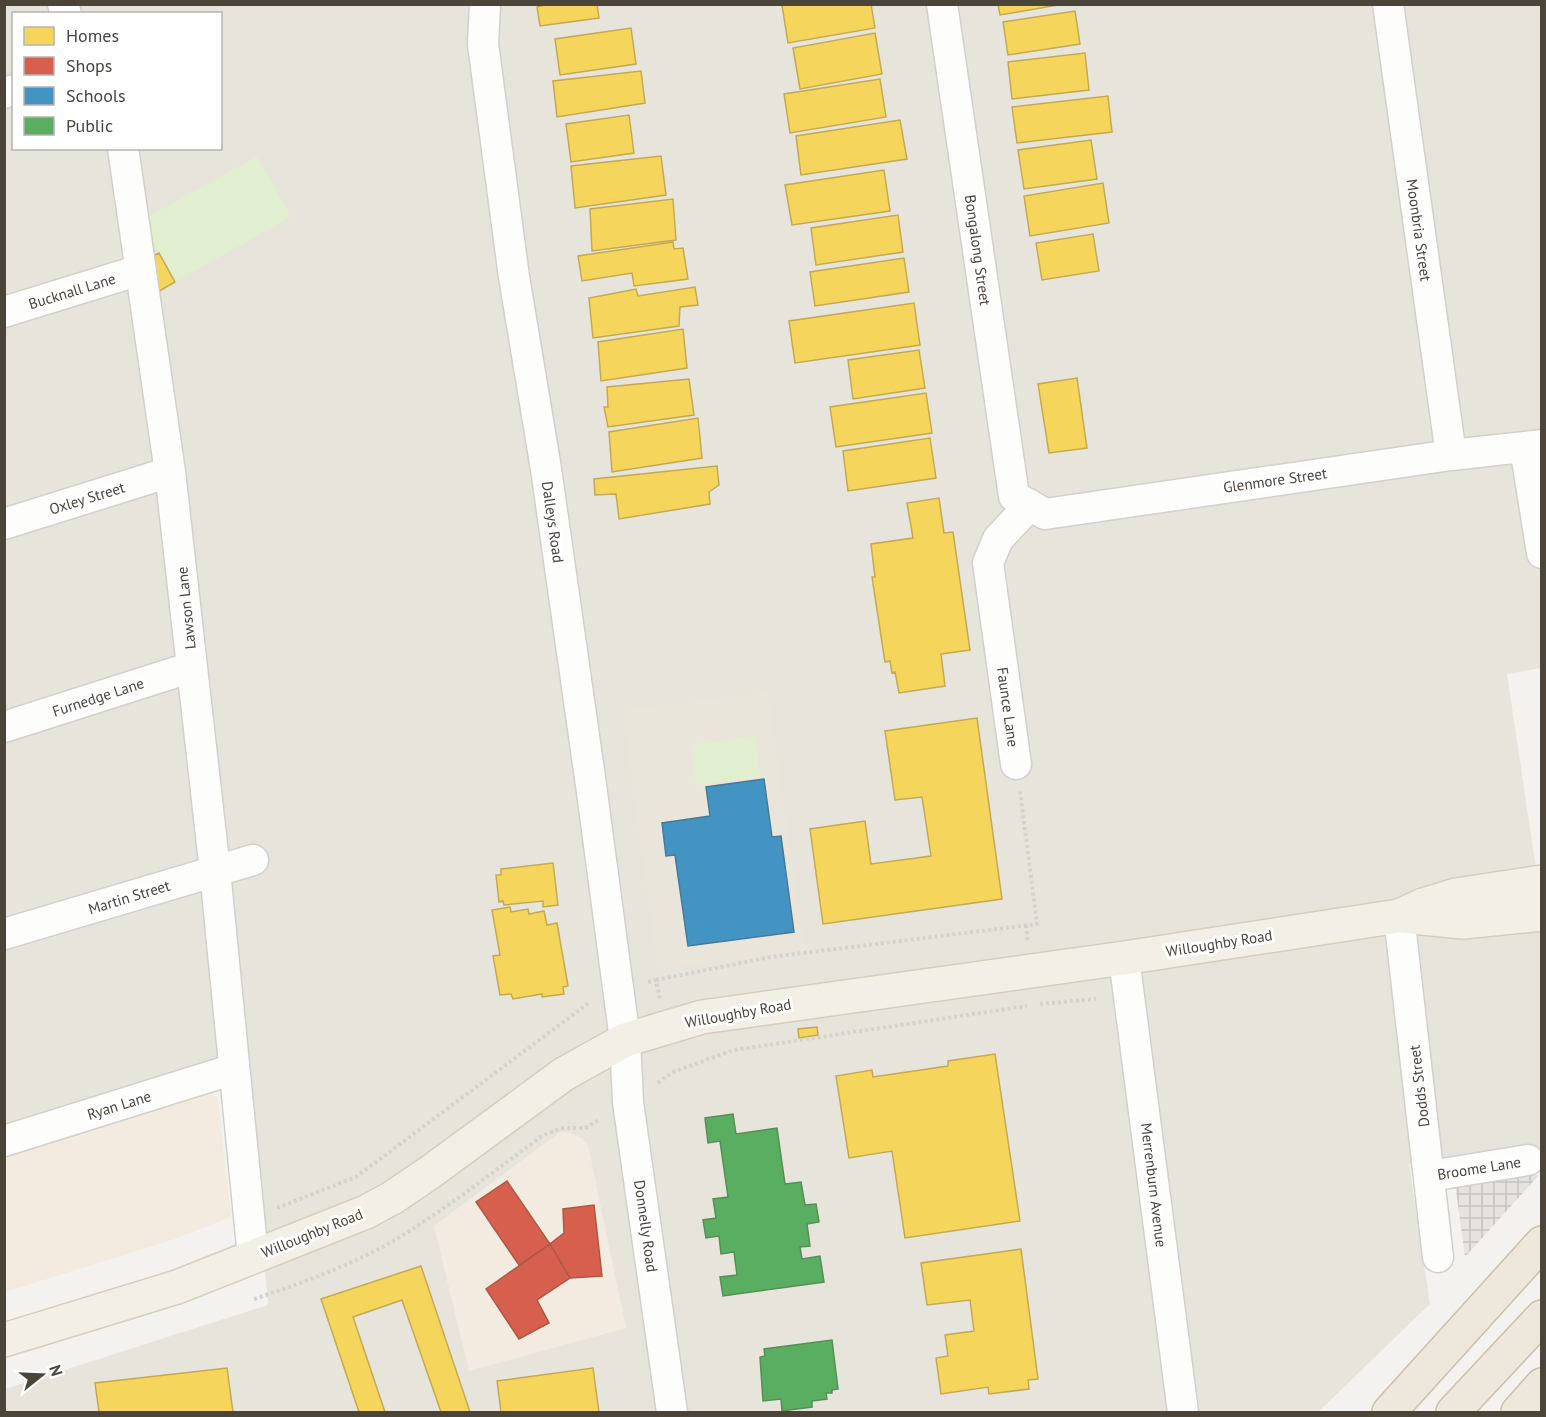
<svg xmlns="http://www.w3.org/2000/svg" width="1546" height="1417" font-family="'PT Sans',sans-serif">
	<defs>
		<pattern id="industrial-grid" width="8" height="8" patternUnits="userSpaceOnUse" patternTransform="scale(1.5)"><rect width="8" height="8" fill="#e6e2de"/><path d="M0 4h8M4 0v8" fill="none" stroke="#c7c3bf"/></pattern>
	</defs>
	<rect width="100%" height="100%" fill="#f4f2ee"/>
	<path fill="#e7e4dc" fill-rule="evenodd" d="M5 5H1541V668L1507 674 1541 902V1147L1409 1164 1430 1304 1318 1412H5V1389L268 1305 247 1051 5 1126ZM14 14H220V148H14Z"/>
	<path fill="#f3ebdf" d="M202 1087 218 1098 231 1217 172 1240 5 1292V1148Z
		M560 1132H567L582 1138 588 1145 626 1328 469 1371 434 1226Z"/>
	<path fill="url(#industrial-grid)" d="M1539 1175 1465 1257 1455 1183Z"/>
	<path fill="#eae5da" d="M768 692 805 951 658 968 622 711Z"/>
	<path fill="#e1eecf" d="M257 156 291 217 175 282 151 238 146 218Z
		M755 736 760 777 696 785 691 745Z"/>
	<path fill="#f6d55c" stroke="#c3aa52" stroke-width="1.5" d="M548 4H597L599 18 540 26 537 7Z
		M871 4 875 28 788 43 782 5Z
		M998 4H1064L1000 15Z
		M1075 11 1080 44 1008 55 1003 22Z
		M631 28 636 64 560 75 555 39Z
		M875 33 882 74 800 89 793 48Z
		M1085 53 1089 90 1012 99 1008 62Z
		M641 71 645 103 557 117 553 81Z
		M880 79 886 117 790 133 784 94Z
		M1108 96 1112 132 1017 143 1012 107Z
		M629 115 634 153 571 162 566 124Z
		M900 120 907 159 801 175 796 136Z
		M1091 140 1097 179 1024 189 1018 150Z
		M661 156 666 195 575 208 571 166Z
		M884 170 890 211 792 225 785 185Z
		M1103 183 1109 223 1030 236 1024 196Z
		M673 199 676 240 592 251 590 209Z
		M898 215 903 252 816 265 811 228Z
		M1093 234 1099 271 1042 280 1036 243Z
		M673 242 674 249 683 248 688 279 634 286 632 273 582 281 578 256Z
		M159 253 175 282 156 293 151 257Z
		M904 258 909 292 815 306 810 272Z
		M695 287 698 305 680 307 679 326 593 338 589 298 636 289 638 296Z
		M914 303 920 345 795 363 789 321Z
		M683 329 687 368 601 381 598 342Z
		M919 350 925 388 853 399 848 360Z
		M1077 378 1087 448 1049 453 1038 384Z
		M689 379 694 415 608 427 604 407H608L607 387Z
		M926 393 932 433 836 447 830 407Z
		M698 418 702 458 612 472 609 432Z
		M930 438 936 478 848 491 843 451Z
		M717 466 719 485 709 492 710 504 619 519 616 494 595 495 594 479Z
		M939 498 944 533 953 532 970 650 941 654 945 686 899 693 895 672 892 673 890 661 885 662 872 577H875L871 544 913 538 907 503Z
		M977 718 1002 899 823 924 810 829 865 821 871 864 931 856 922 797 895 800 885 731Z
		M553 863 558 905 543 907V901L504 905 503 901 499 902 496 875H501V869Z
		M510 907 511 912 528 909 529 914 544 911 547 925 557 923 568 986 563 987 564 994 542 997V994L513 999 511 994 500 995 493 956 500 955 492 910Z
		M817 1027 818 1035 799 1038 798 1029Z
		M995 1054 1020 1221 905 1238 892 1151 849 1158 836 1076 872 1070 873 1077 948 1066V1061Z
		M1021 1249 1038 1379 1028 1380 1029 1389 989 1394 988 1387 941 1394 936 1358 948 1356 945 1335 974 1331 970 1300 927 1305 921 1263Z
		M421 1266 470 1412H441L402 1300 353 1317 385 1412H359L321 1299Z
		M227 1368 233 1412H99L95 1383Z
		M593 1368 599 1412H501L497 1381Z"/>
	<path fill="#d6604d" stroke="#ac5847" stroke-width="1.5" d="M507 1181 550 1244 519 1265 476 1202Z
		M594 1205 602 1276 570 1278 550 1244 564 1233 563 1209Z
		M550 1244 570 1278 537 1300 549 1323 519 1339 486 1289Z"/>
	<path fill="#4393c3" stroke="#457b9a" stroke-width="1.5" d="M764 779 772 837 781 836 794 932 688 946 675 855 666 856 662 823 710 816 706 787Z"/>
	<path fill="#5aae61" stroke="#568e55" stroke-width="1.5" d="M733 1114 736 1134 777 1128 785 1184 801 1182 805 1205 816 1204 819 1222 807 1224 810 1246 800 1247 802 1259 820 1256 824 1282 723 1296 720 1277 737 1275 734 1252 721 1254 719 1236 706 1238 703 1220 716 1218 713 1199 728 1197 720 1141 708 1143 705 1118Z
		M832 1340 838 1389 832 1390V1393H826L827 1399 812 1401V1407L782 1411 781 1399 763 1401 760 1357 765 1356 764 1349Z"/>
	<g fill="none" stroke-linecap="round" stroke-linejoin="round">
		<g stroke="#d2d0cb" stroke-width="33">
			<path id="minor" d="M63 4 66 14
				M485 4 483 44 514 277 546 469 591 785 625 1040 628 1102 672 1412
				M942 4 1014 496 1045 514 1451 455 1542 445
				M1388 4 1451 455
				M4 93 14 90
				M123 148 170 472 215 871 253 1257
				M4 312 140 270
				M1525 447 1542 553
				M4 524 170 472
				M4 727 192 667
				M1016 764 988 563 998 539 1030 505
				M1399 916 1438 1257
				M4 934 253 860
				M1124 958 1183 1412
				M4 1141 234 1069
				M1430 1176 1528 1160"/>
		</g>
		<g stroke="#d6cebb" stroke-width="36">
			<path id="major" d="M1401 916 1463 922 1542 914
				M4 1340 177 1287 366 1212 392 1198 429 1173 564 1074 625 1040 702 1017 1124 958 1399 916 1423 905 1456 895 1542 882"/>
		</g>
		<g stroke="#ccbfa9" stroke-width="36">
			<path id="highway" d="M1389 1412 1542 1243
				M1453 1412 1542 1317
				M1518 1412 1542 1385"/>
		</g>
		<path stroke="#d3d2cc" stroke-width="4" stroke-dasharray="3 3" stroke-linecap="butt" d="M1026 925 1028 942
			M656 980 771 957 1037 924 1020 791
			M648 982 656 980 660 999
			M1040 1004 1096 999
			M658 1083 673 1072 734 1050 1027 1006
			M277 1208 356 1177 590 1002
			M254 1299C302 1283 350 1266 393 1241 445 1210 493 1172 542 1136L561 1128H585L601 1119"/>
		<use href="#minor" stroke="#fdfdfc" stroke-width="30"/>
		<use href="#major" stroke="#f2efe6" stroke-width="33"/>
		<use href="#highway" stroke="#ede8db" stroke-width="33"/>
	</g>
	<g text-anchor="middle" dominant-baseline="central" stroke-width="6" stroke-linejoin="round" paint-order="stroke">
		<g font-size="15" fill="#4b4439" stroke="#fff">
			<text transform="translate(1419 230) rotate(82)">Moonbria Street</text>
			<text transform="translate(978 250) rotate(82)">Bongalong Street</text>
			<text transform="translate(72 291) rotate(-17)">Bucknall Lane</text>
			<text transform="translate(1275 480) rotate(-8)">Glenmore Street</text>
			<text transform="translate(87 498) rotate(-17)">Oxley Street</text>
			<text transform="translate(553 522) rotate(82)">Dalleys Road</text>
			<text transform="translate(186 608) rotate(-96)">Lawson Lane</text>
			<text transform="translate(98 697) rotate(-18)">Furnedge Lane</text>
			<text transform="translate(1008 707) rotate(82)">Faunce Lane</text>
			<text transform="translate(129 897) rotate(-17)">Martin Street</text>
			<text transform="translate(1219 943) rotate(-9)">Willoughby Road</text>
			<text transform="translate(738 1013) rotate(-10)">Willoughby Road</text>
			<text transform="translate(1419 1086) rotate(-97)">Dodds Street</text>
			<text transform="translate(119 1105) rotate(-17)">Ryan Lane</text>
			<text transform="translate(1479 1168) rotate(-9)">Broome Lane</text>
			<text transform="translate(1154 1185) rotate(83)">Merrenburn Avenue</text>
			<text transform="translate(646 1226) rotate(82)">Donnelly Road</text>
			<text transform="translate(312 1233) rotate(-22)">Willoughby Road</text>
		</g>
	</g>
	<rect width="1546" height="1417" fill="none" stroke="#4b4439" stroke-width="12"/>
	<rect x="12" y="12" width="210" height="138" fill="#ffffff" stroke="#b7b4b0" stroke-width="1.5"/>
	<rect x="24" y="27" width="30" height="18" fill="#f6d55c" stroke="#b7b4b0" stroke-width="1.5"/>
	<text x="66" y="42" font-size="18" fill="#4b4439">Homes</text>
	<rect x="24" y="57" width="30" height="18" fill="#d6604d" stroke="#b7b4b0" stroke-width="1.5"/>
	<text x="66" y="72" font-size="18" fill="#4b4439">Shops</text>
	<rect x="24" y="87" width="30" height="18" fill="#4393c3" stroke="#b7b4b0" stroke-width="1.5"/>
	<text x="66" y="102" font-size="18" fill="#4b4439">Schools</text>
	<rect x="24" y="117" width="30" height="18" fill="#5aae61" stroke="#b7b4b0" stroke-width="1.5"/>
	<text x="66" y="132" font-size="18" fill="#4b4439">Public</text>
	<g transform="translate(42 1375) rotate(72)" stroke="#ffffff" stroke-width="4.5" paint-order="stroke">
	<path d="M0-4.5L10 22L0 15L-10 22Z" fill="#4b4439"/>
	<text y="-9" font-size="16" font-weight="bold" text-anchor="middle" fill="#4b4439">N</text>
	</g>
</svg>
